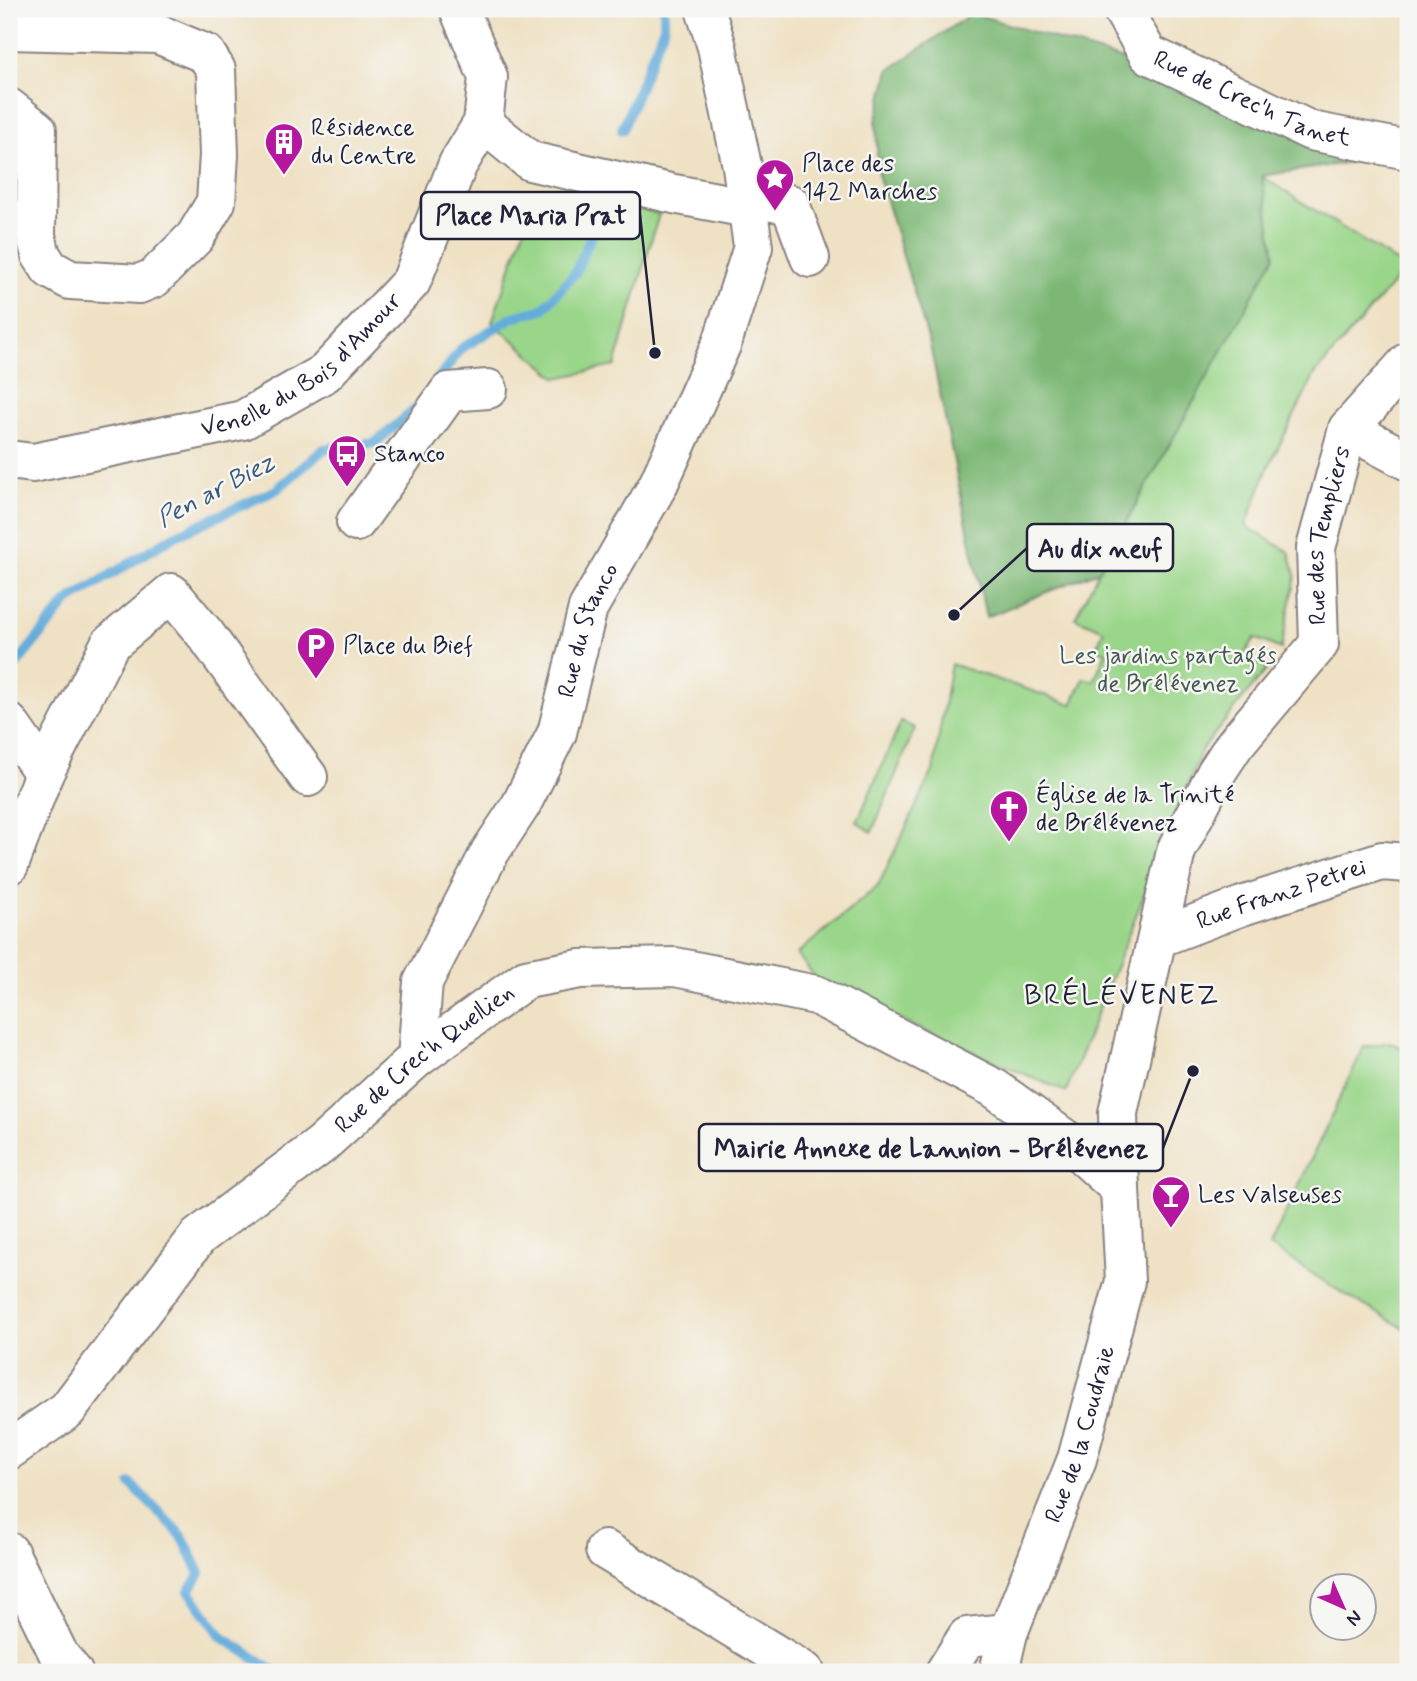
<svg xmlns="http://www.w3.org/2000/svg" width="1417" height="1681" font-family="Mynerve,sans-serif">
	<rect width="100%" height="100%" fill="#f6f6f2"/>
	<filter id="ink" filterUnits="userSpaceOnUse"><feTurbulence type="fractalNoise" baseFrequency=".0143" numOctaves="2"/><feDisplacementMap in="SourceGraphic" scale="14" xChannelSelector="R" yChannelSelector="G"/><feConvolveMatrix kernelMatrix="1 2 1 2 8 2 1 2 1" color-interpolation-filters="sRGB"/></filter>
	<filter id="wash" filterUnits="userSpaceOnUse"><feTurbulence type="fractalNoise" baseFrequency=".00686" numOctaves="4" result="noise"/><feDisplacementMap in="SourceGraphic" scale="28" xChannelSelector="R" yChannelSelector="G"/><feGaussianBlur stdDeviation="1.57" result="paint"/><feColorMatrix in="noise" values="0 0 0 0 0 0 0 0 0 0 0 0 0 0 0 0 0 1.4 0 .05"/><feComposite in="paint" operator="in"/></filter>
	<g filter="url(#wash)">
		<rect width="100%" height="100%" fill="#efe1c4"/>
		<path fill="#9ad689" stroke="#5e7c62" stroke-width="2" d="M1261 176 1406 268 1315 374 1267 470 1246 526 1289 552 1296 577 1281 649 1255 638 1244 655 1268 668 1202 749 1066 1092 833 991 817 980 797 954 878 886 933 771 951 664 1044 695 1072 705 1084 678 1094 681 1106 652 1096 648 1104 630 1075 618 1099 571 1274 256Z
			M537 192 589 196 659 214 615 366 557 378 492 322Z
			M901 722 915 728 872 832 857 822Z
			M1390 1042 1408 1051V1337L1405 1329 1336 1289 1270 1246 1364 1047Z"/>
		<path fill="#7bb775" stroke="#4e6c58" stroke-width="2" d="M972 13 1149 68 1389 156 1262 176 1275 256 1099 571 986 617 930 345 878 174 876 122 889 70Z"/>
		<g fill="none" stroke-linecap="round" stroke-linejoin="round">
			<path stroke="#63acdb" stroke-width="10" d="M622 130 664 27V9
				M436 382 462 348 513 317 543 309 575 273 591 237 613 200
				M15 666 68 601 174 536 276 490 324 449 375 443 419 406
				M131 1484 182 1536 200 1573 189 1591 222 1637 277 1672"/>
		</g>
	</g>
	<g filter="url(#ink)">
		<g fill="none" stroke-linecap="round" stroke-linejoin="round">
			<g stroke="#888280" stroke-width="42">
				<g id="minor">
					<path id="s1" d="M1122 9 1148 54 1311 131 1408 150"/>
					<path d="M9 30 158 34 206 54 216 70 219 155 216 202 195 237 154 278 139 284 70 280 50 269 41 255 36 236 37 130 9 108"/>
					<path d="M483 123 530 161 674 194 748 208"/>
					<path d="M747 199 790 204 810 258"/>
					<path d="M1348 429 1408 461"/>
					<path id="s2" d="M9 460 33 463 243 420 325 373 411 282 458 164 483 123 488 77 459 9"/>
					<path d="M356 522 449 392 488 389"/>
					<path d="M9 723 44 773"/>
					<path d="M9 865 44 773 110 644 171 593 206 635 308 777"/>
					<path id="s3" d="M1158 938 1242 906 1382 861 1408 863"/>
					<path id="s4" d="M417 1058 423 982 490 852 521 805 557 733 588 608 658 485 722 343 753 247 742 166 717 47 705 9"/>
					<path id="s5" d="M9 1450 67 1410 198 1237 321 1145 417 1058 526 979 580 969 675 967 816 995 994 1088 1065 1139 1120 1189"/>
					<path d="M605 1550 805 1672"/>
					<path d="M9 1552 59 1655 73 1672"/>
					<path d="M945 1672 967 1637 1008 1633"/>
					<path id="s6" d="M999 1672 1008 1633 1077 1459 1125 1281 1120 1189 1118 1113 1176 851 1216 773 1235 744 1319 644 1316 548 1348 429 1408 362"/>
				</g>
			</g>
			<use href="#minor" stroke="#fff" stroke-width="38"/>
		</g>
	</g>
	<defs>
		<g id="building-pin" transform="scale(2.0125)"><path d="M0 17L-7.5 6A9.5 9.5 0 1 1 7.5 6Z" fill="#b5179e" stroke="#f6f6f2"/><path d="M-4-6H4V6H1V3H-1V6H-4ZM-2.5-4.3h1.7v1.8h-1.7ZM.8-4.3h1.7v1.8H.8ZM-2.5-1h1.7V.8h-1.7ZM.8-1h1.7V.8H.8Z" fill="#fff"/></g>
		<g id="sight-pin" transform="scale(2.0125)"><path d="M0 17L-7.5 6A9.5 9.5 0 1 1 7.5 6Z" fill="#b5179e" stroke="#f6f6f2"/><path d="M0-6L1.8-2.2L6-1.7L2.9 1.2L3.7 5.4L0 3.3L-3.7 5.4L-2.9 1.2L-6-1.7L-1.8-2.2Z" fill="#fff"/></g>
		<g id="bus-pin" transform="scale(2.0125)"><path d="M0 17L-7.5 6A9.5 9.5 0 1 1 7.5 6Z" fill="#b5179e" stroke="#f6f6f2"/><path d="M-5-6H5V4H4V6H2V4H-2V6H-4V4H-5ZM-3.5-4V0h7V-4ZM-3.5 1.2v1.5H-2V1.2ZM2 1.2v1.5H3.5V1.2Z" fill="#fff"/></g>
		<g id="parking-pin" transform="scale(2.0125)"><path d="M0 17L-7.5 6A9.5 9.5 0 1 1 7.5 6Z" fill="#b5179e" stroke="#f6f6f2"/><path d="M-3.5-5.5H1a3.5 3.5 0 0 1 0 7H-1V5.5H-3.5ZM-1-3.4V-.6H.8a1.4 1.4 0 0 0 0-2.8Z" fill="#fff"/></g>
		<g id="church-pin" transform="scale(2.0125)"><path d="M0 17L-7.5 6A9.5 9.5 0 1 1 7.5 6Z" fill="#b5179e" stroke="#f6f6f2"/><path d="M-1.2-6h2.4v3.5h3.3v2.4h-3.3V6h-2.4V-.1h-3.3v-2.4h3.3Z" fill="#fff"/></g>
		<g id="bar-pin" transform="scale(2.0125)"><path d="M0 17L-7.5 6A9.5 9.5 0 1 1 7.5 6Z" fill="#b5179e" stroke="#f6f6f2"/><path d="M-6-5H6L.8 .8V4.5H3.5V6h-7V4.5H-.8V.8Z" fill="#fff"/></g>
	</defs>
	<g fill-rule="evenodd">
		<use href="#building-pin" x="284" y="142"/>
		<use href="#sight-pin" x="775" y="178"/>
		<use href="#bus-pin" x="347" y="454"/>
		<use href="#parking-pin" x="316" y="646"/>
		<use href="#church-pin" x="1009" y="809"/>
		<use href="#bar-pin" x="1171" y="1195"/>
	</g>
	<g text-anchor="middle" dominant-baseline="central" stroke-width="5" stroke-linejoin="round" paint-order="stroke">
		<g font-size="24" fill="#22223b" stroke="#f6f6f2">
			<text stroke="none"><textPath href="#s1" startOffset="166">Rue de Crec'h Tanet</textPath></text>
			<text stroke="none"><textPath href="#s2" startOffset="317">Venelle du Bois d'Amour</textPath></text>
			<text stroke="none"><textPath href="#s6" startOffset="1211">Rue des Templiers</textPath></text>
			<text stroke="none"><textPath href="#s4" startOffset="467">Rue du Stanco</textPath></text>
			<text stroke="none"><textPath href="#s3" startOffset="131">Rue Franz Petrei</textPath></text>
			<text stroke="none"><textPath href="#s5" startOffset="576">Rue de Crec'h Quellien</textPath></text>
			<text stroke="none"><textPath href="#s6" startOffset="252">Rue de la Coudraie</textPath></text>
		</g>
		<g font-size="24" fill="#22223b" stroke="#f6f6f2" text-anchor="start">
			<text x="311" y="128">Résidence<tspan x="311" dy="28">du Centre</tspan></text>
			<text x="802" y="164">Place des<tspan x="802" dy="28">142 Marches</tspan></text>
			<text x="374" y="454">Stanco</text>
			<text x="343" y="646">Place du Bief</text>
			<text x="1036" y="795">Église de la Trinité<tspan x="1036" dy="28">de Brélévenez</tspan></text>
			<text x="1198" y="1195">Les Valseuses</text>
		</g>
		<g font-size="24" fill="#465852" stroke="#f6f6f2">
			<text x="1168" y="656">Les jardins partagés<tspan x="1168" dy="28">de Brélévenez</tspan></text>
		</g>
		<g font-size="26" font-style="italic" fill="#3c597b" stroke="#f6f6f2">
			<text transform="translate(216 491) rotate(-28)">Pen ar Biez</text>
		</g>
		<g font-size="28" letter-spacing="2" fill="#22223b" stroke="#f6f6f2">
			<text x="1122" y="996">BRÉLÉVENEZ</text>
		</g>
	</g>
	<path fill="none" stroke="#22223b" stroke-width="2.5" d="M655 353L640 215M954 615L1027 548M1193 1071L1163 1148"/>
	<g fill="#22223b" stroke="#f6f6f2" stroke-width="2.5">
		<circle cx="655" cy="353" r="7"/>
		<circle cx="954" cy="615" r="7"/>
		<circle cx="1193" cy="1071" r="7"/>
	</g>
	<g fill="#f6f6f2" stroke="#22223b" stroke-width="2.5">
		<rect x="421" y="192" width="219" height="47" rx="7"/>
		<rect x="1027" y="524" width="146" height="47" rx="7"/>
		<rect x="699" y="1124" width="464" height="47" rx="7"/>
	</g>
	<g font-size="26" text-anchor="middle" font-weight="bold" fill="#22223b">
		<text x="531" y="224">Place Maria Prat</text>
		<text x="1100" y="557">Au dix neuf</text>
		<text x="931" y="1157">Mairie Annexe de Lannion - Brélévenez</text>
	</g>
	<rect width="1417" height="1681" fill="none" stroke="#f6f6f2" stroke-width="35"/>
	<g transform="translate(1343 1607) rotate(135)"><circle r="33" fill="#f6f6f2" stroke="#a1a1a9" stroke-width="2"/>
	<path d="M0-5L12 26L0 18L-12 26Z" fill="#b5179e"/>
	<text y="-10" font-size="19" font-weight="bold" text-anchor="middle" fill="#22223b">N</text>
	</g>
</svg>
